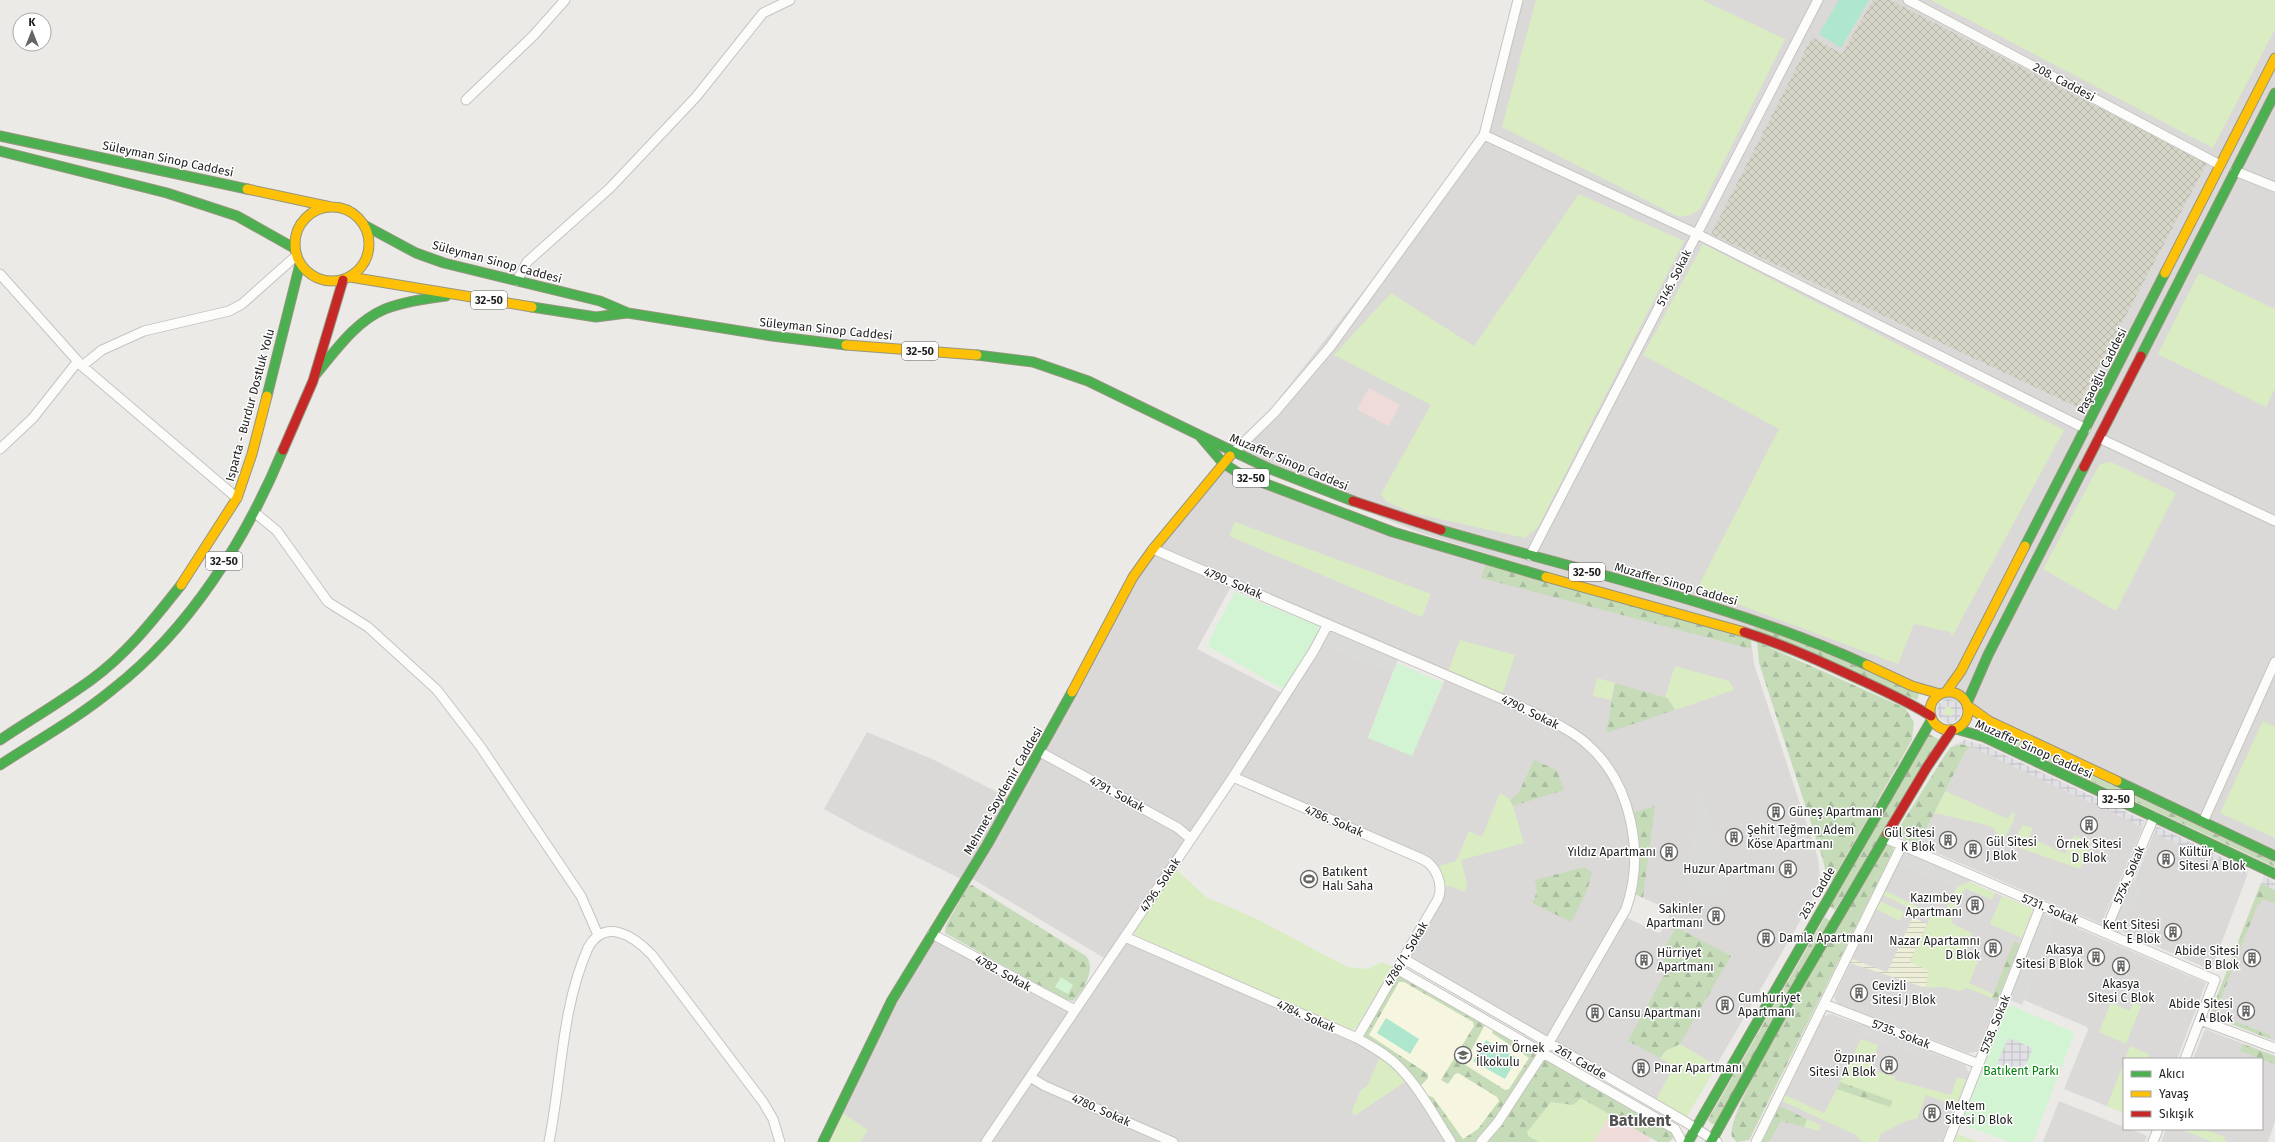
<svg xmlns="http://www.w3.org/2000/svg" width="2275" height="1142" font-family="'Fira Sans',sans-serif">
	<defs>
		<pattern id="construction-cross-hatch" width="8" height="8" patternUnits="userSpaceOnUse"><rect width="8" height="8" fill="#d6d5c7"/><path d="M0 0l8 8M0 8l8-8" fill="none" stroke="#b7b6aa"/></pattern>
		<pattern id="farmland-rules" width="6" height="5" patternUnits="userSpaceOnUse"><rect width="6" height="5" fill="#ededd8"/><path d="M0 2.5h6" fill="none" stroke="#cbcbb9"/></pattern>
		<pattern id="forest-firs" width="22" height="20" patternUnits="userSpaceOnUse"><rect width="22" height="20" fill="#c6dcb9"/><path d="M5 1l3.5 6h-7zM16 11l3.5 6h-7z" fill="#aabc9f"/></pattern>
		<pattern id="plaza-grid" width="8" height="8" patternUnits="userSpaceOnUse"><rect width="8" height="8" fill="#e0e0e5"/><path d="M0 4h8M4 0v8" fill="none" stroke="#c0c0c4"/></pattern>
	</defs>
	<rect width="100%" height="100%" fill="#eceae6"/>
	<path fill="#dbd9d7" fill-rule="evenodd" d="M1515 0H2275V853L1905 684 1751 640 1754 664 1818 858 1820 878 1810 904 1684 1121 1404 959 1438 899 1433 868 1233 777 1125 937 1357 1038 1399 1067 1451 1142H823L932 934 1075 1010 1109 961 968 876 965 881 860 829 824 809 867 732 932 759 1013 800 1121 599 1223 463 1352 517 1649 604 1421 533 1322 494 1239 449 1487 134ZM1233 583 1447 675 1412 755 1368 737 1393 672 1319 643 1286 695 1197 649ZM1631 892 1671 911 1662 931 1659 933 1623 916Z
		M1972 747 2143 827 2101 924 1918 845 1966 750Z
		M2154 833 2247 876 2211 970 2121 931 2139 893 2134 882Z
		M1899 862 1957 887 1969 882 2033 909 1977 1052 1968 1053 1837 1003 1834 997Z
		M2261 883 2275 890V1041L2216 1018 2211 1012Z
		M2047 915 2206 983 2177 1059H2124V1113L2064 1089 2088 1030 2087 1027 2024 1000 2052 930Z
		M1831 1014 1861 1025 1864 1034 1926 1056 1933 1053 1965 1065 1969 1073 1942 1142H1762L1824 1016Z
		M2205 1029 2275 1056V1122L2268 1142H2213L2180 1129H2262V1059H2193Z
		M2059 1101 2124 1127V1129H2130L2147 1136 2145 1142H2043Z"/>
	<path fill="#efdcda" d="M1369 388 1400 405 1388 426 1357 409Z
		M1610 1114 1651 1137 1648 1142H1594Z"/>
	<path fill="#f6f6e0" d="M1397 969 1543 1053 1485 1138 1451 1142 1409 1079 1357 1038Z"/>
	<path fill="#dadad8" d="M1328 624 1400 655 1393 672 1319 643Z
		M1702 792 1730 882 1722 899 1718 897 1716 900 1687 885 1698 793Z
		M1906 847 1978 878 1957 887 1899 862Z
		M2130 875 2139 893 2118 938 2105 932Z
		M2039 912 2047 915 2052 930 2022 1005 2005 998Z
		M1859 1018 1940 1049 1926 1056 1864 1034Z
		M2166 1129H2180L2213 1142H2161Z"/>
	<path fill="url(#construction-cross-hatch)" d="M1873 0H1890L2207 163 2077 407 1711 234 1812 37 1842 54Z"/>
	<path fill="url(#farmland-rules)" d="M1913 917 1927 924 1910 961 1929 971 1926 988 1850 963 1852 959 1887 972Z"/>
	<path fill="#d9ecc2" d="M1536 0H1702L1785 39 1700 209 1691 215 1679 217 1502 127Z
		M1931 0H2275V29L2213 148Z
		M1579 194 1684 241 1538 527 1525 538 1413 513 1387 502 1381 494 1431 405 1334 355 1391 293 1474 346Z
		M1703 244 2064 430 1952 637 1950 632 1914 624 1898 664 1697 589 1779 429 1643 355Z
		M2199 273 2275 309V388L2266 407 2158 354Z
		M2111 462 2176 493 2116 611 2043 569 2100 464Z
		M1235 522 1431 594 1422 617 1229 536Z
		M1460 640 1515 655 1501 698 1447 674Z
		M1675 666 1729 681 1734 690 1675 710 1669 699 1665 697Z
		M1597 678 1615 683 1611 700 1593 696Z
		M1944 711a5 5 0 1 1 10 0a5 5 0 1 1-10 0Z
		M2263 721 2275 727V838L2220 813Z
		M1945 791 2008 819 2012 812 2015 813 2013 822 2003 841 1993 828 1987 825 1934 813Z
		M1500 793 1508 798 1512 803 1524 843 1461 860 1467 884 1464 892 1451 886 1440 888 1433 868 1456 861 1469 831 1482 837Z
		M2023 825 2033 828 2029 837 2065 854 2074 835 2091 843 2080 869 2011 845Z
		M1176 869 1206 897 1259 920 1347 967 1367 969 1382 962 1393 967 1355 1029 1350 1030 1135 935V930Z
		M1969 882 1995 893 1992 900 1965 888 1951 917 1953 924 1972 933 1965 951 1968 957 1978 962 1969 983 1993 994 1992 998 1967 988 1959 991 1945 987 1926 988 1929 971 1910 962 1930 918 1883 895 1885 891 1942 918 1957 887Z
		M2002 896 2033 909 2022 938 1990 924Z
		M1880 901 1904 912 1900 921 1876 909Z
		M2111 1003 2130 1011 2133 1003 2141 1006 2126 1044 2099 1032Z
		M1861 1039 1878 1045 1871 1069 1895 1077V1080L1951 1095 1957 1077 1966 1080 1956 1106 1926 1095 1917 1119C1905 1118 1893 1129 1881 1133L1878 1142H1862L1856 1135 1782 1101 1785 1095 1824 1113 1837 1089 1890 1107 1892 1101 1840 1082Z
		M1680 1044 1717 1066 1684 1121 1654 1104 1674 1066 1660 1058 1667 1050Z
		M2130 1046 2149 1054 2147 1059H2125Z
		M1382 1053 1409 1079 1354 1116 1352 1110 1361 1090 1367 1086Z
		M1543 1053 1620 1097 1594 1142H1490Z
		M2124 1062V1113L2107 1106Z
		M838 1110 868 1130 860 1142H823Z
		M1807 1119 1820 1125V1131L1804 1127Z
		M2180 1129H2204L2225 1137 2224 1140 2229 1142H2213Z
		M1957 1134 1979 1142H1954Z"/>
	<path fill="url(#forest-firs)" d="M1487 561 1751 640V649L1481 578Z
		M1755 624 1792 638 1919 694 1917 700 1753 629Z
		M1757 642 1905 708 1914 722 1912 740 1832 881 1827 878 1823 860 1759 663Z
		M1615 683 1667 698 1675 710 1606 733Z
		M1980 723 2275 862V867L1978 728Z
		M1929 734 1940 740 1835 910 1830 907Z
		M1961 744 1972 747 1966 750 1918 845 1899 837 1897 831 1945 755 1951 747Z
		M1534 760 1557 770 1564 790 1513 806 1510 800 1518 794Z
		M1655 806 1643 898 1631 892 1629 814Z
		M1888 844 1893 846V852L1749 1140 1737 1142 1732 1137C1722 1110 1865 882 1888 844Z
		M1584 867 1592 872C1589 890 1579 907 1571 922L1532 903 1537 892 1535 880Z
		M2261 883 2275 890V903L2262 899 2260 905 2258 904 2216 1011 2218 1015 2270 1035V1039L2216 1018 2211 1012Z
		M972 885 1086 956C1097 969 1083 991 1073 1001L1063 999 945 933 946 925 968 886Z
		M1825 917 1830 921 1715 1124H1712L1708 1120Z
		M1676 927 1731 956 1680 1044 1665 1051 1660 1058 1628 1041 1670 964 1659 957Z
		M2014 941 2020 944 1997 1001 1992 998Z
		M1397 969 1487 1021 1464 1064 1505 1090 1509 1089 1529 1058 1492 1033 1495 1025 1675 1129V1136L1669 1142H1658L1581 1098 1573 1105 1551 1102 1527 1132 1528 1136 1539 1142H1451L1424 1100 1429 1096 1433 1097 1463 1139 1478 1129 1499 1101 1497 1097 1458 1073 1455 1074 1448 1084 1441 1080 1474 1026 1473 1022 1404 982H1399L1369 1035 1428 1074V1078L1417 1090 1409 1079 1357 1038Z
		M2243 1044 2275 1056V1064L2240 1051Z
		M1840 1082 1893 1101 1890 1107 1837 1089Z
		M1780 1106 1807 1119 1804 1127 1781 1121 1769 1142H1762Z"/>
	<path fill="#d2f4d2" d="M1235 592 1318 626C1321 635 1291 678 1284 687H1279L1208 646 1209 641Z
		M1397 663 1443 683 1412 756 1368 738Z
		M1061 977 1073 985 1068 994 1055 987Z
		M2008 1006H2012L2071 1031 2074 1034 2033 1142H2010L1961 1124Z"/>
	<path fill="#aee7ce" d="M1839 0H1869L1841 48 1819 34Z
		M1386 1018 1419 1039 1410 1054 1377 1033Z
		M1486 1040 1517 1058 1505 1079 1473 1061Z"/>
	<path fill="url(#plaza-grid)" fill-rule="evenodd" d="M1949 698 1960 704 1962 712 1959 719 1951 724 1943 722 1936 712 1938 704ZM1948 706 1954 710 1951 716 1946 715 1944 713 1945 708Z
		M1964 740 1984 745 2145 821 2143 827 1972 747 1961 744 1951 747Z
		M2157 826 2249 870 2247 876 2154 833Z
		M2264 876 2275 882V890L2261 883Z
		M2008 1038 2033 1048 2022 1074 1997 1064Z"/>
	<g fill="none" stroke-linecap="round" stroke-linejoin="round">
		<g stroke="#c5c4c2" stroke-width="11">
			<path id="street" d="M1908 0 2220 165
				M466 100 533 36 565 0
				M1484 135 1697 234 2086 429
				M2235 171 2275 187
				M0 274 82 366 237 498
				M517 281 527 262 610 188 696 97 763 13 790 0
				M82 366 102 350 144 331 229 311 242 304 296 256
				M2099 438 2275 521
				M0 449 33 418 78 361
				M1233 453 1274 413 1330 347 1484 135 1518 0
				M254 512 277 531 328 602 368 627 437 690 480 746 581 896 598 935
				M1153 549 1530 711C1550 721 1572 730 1588 745 1632 784 1645 855 1626 909L1543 1053 1498 1122 1481 1142
				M1530 556 1818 0
				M1040 752 1178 828 1191 839
				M1233 777 1422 859C1436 865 1444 885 1438 899L1357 1038
				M2203 822 2275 662
				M1885 838 2215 980 2185 1059
				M2105 932 2154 817
				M932 934 1075 1010
				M1125 937 1357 1038C1372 1047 1388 1055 1400 1068 1420 1089 1435 1117 1451 1142
				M1404 959 1684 1121 1717 1142
				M1397 969 1675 1129 1682 1142
				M1824 1004 1979 1064
				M2200 1020 2275 1048
				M1030 1077 1045 1086 1173 1142
				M549 1142C562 1077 561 1009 588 948 605 917 634 936 652 955L763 1102 773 1119 780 1142
				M986 1142 1233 777 1313 652 1328 624
				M1756 1142 1902 845
				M1948 1142 2041 905
				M2153 1142 2158 1129"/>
		</g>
		<g stroke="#95967d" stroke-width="11">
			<path id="fast" d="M0 136 247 189
				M0 151 167 193 237 216 294 248
				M364 225 416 253 444 263 600 301 628 313 772 336 846 345
				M532 307 596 317 627 313
				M977 355 1033 362 1088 381 1199 435
				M2141 356 2275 93
				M316 374C336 350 356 321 385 309 405 301 426 299 446 296
				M267 396 300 264
				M1353 501 1268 468 1199 435 1223 463 1240 474 1393 532 1546 577
				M1441 530C1584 572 1731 603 1867 665
				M2025 546 2165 273
				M1967 703 1988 655 2084 467
				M1956 729 1984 737 2275 874
				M0 740C30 720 62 701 91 680 127 654 154 619 181 585
				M0 765C38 740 78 718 113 689 190 629 246 539 283 450
				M2117 781 2275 856
				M823 1142 892 1000 987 845 1072 692
				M1688 1142 1932 719
				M1711 1142 1795 990 1887 834"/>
		</g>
		<g stroke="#95967d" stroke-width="11">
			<path id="slow" d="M247 189 331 207
				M295 244a37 37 0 1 1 74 0a37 37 0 1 1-74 0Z
				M2165 273 2275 58
				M350 277 532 307
				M846 345 977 355
				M1546 577 1744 632
				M181 585 237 498 252 454 267 396
				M1867 665 1912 686 1940 694
				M1930 711a19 19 0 1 1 38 0a19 19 0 1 1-38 0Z
				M1072 692 1133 577 1153 549 1230 456
				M1946 692 1961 671 2025 546
				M1968 706 1989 721 2117 781"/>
		</g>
		<g stroke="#95967d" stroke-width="11">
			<path id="jam" d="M283 450 313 381 343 280
				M2084 467 2141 356
				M1353 501 1441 530
				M1744 632C1785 645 1824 663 1863 681 1886 692 1909 702 1931 716
				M1887 834 1927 767 1952 730"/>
		</g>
		<use href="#street" stroke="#fcfcfb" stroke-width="9"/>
		<use href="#fast" stroke="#4caf50" stroke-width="9"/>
		<use href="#slow" stroke="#ffc107" stroke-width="9"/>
		<use href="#jam" stroke="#c62828" stroke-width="9"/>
	</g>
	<defs>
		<g id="building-ring" transform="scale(0.9)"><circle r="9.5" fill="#fff" stroke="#666564" stroke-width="1.5"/><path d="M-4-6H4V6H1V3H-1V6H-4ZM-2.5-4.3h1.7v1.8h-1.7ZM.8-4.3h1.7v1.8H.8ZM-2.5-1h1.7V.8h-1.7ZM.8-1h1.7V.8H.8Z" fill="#666564"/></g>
		<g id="stadium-ring" transform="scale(0.9)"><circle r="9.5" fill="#fff" stroke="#666564" stroke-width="1.5"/><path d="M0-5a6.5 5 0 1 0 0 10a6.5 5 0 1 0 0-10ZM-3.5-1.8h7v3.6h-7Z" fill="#666564"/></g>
		<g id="school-ring" transform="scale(0.9)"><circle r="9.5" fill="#fff" stroke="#666564" stroke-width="1.5"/><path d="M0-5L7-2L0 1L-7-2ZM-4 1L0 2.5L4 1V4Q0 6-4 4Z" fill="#666564"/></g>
	</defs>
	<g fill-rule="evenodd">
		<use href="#building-ring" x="1776" y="812"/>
		<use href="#building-ring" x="2089" y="825"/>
		<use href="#building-ring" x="1734" y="837"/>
		<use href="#building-ring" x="1948" y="840"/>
		<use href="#building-ring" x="1973" y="849"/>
		<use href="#building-ring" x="1669" y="852"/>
		<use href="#building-ring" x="2166" y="859"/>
		<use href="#building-ring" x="1788" y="869"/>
		<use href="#stadium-ring" x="1309" y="879"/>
		<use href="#building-ring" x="1975" y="905"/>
		<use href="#building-ring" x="1716" y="916"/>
		<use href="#building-ring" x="2173" y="932"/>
		<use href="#building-ring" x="1766" y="938"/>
		<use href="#building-ring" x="1993" y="948"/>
		<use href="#building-ring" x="2096" y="957"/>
		<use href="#building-ring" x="2252" y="958"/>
		<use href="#building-ring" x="1644" y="960"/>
		<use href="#building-ring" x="2121" y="966"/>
		<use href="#building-ring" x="1859" y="993"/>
		<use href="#building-ring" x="1725" y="1005"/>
		<use href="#building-ring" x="2246" y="1011"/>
		<use href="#building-ring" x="1595" y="1013"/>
		<use href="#school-ring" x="1463" y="1055"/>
		<use href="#building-ring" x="1889" y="1065"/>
		<use href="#building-ring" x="1641" y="1068"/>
		<use href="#building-ring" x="1932" y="1113"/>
	</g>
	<g text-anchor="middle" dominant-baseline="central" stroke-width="3" stroke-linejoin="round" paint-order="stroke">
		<g fill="#fff" stroke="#626262" stroke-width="1">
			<rect x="471" y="291" width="36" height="18" rx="3"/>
			<rect x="902" y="342" width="36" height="18" rx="3"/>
			<rect x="1233" y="469" width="36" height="18" rx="3"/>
			<rect x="206" y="552" width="36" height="18" rx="3"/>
			<rect x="1569" y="563" width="36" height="18" rx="3"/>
			<rect x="2098" y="790" width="36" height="18" rx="3"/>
		</g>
		<g font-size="11" font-weight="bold" fill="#1e1e1e">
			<text x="489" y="300">32-50</text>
			<text x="920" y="351">32-50</text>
			<text x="1251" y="478">32-50</text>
			<text x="224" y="561">32-50</text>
			<text x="1587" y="572">32-50</text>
			<text x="2116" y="799">32-50</text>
		</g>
		<g font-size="12" fill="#1e1e1e" stroke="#fff">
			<text transform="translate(2064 82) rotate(28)">208. Caddesi</text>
			<text transform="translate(168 159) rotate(12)">Süleyman Sinop Caddesi</text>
			<text transform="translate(497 262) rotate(15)">Süleyman Sinop Caddesi</text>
			<text transform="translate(1674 278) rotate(-63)">5146. Sokak</text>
			<text transform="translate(826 329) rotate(6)">Süleyman Sinop Caddesi</text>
			<text transform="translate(2102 371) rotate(-63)">Paşaoğlu Caddesi</text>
			<text transform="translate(250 405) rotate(-75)">Isparta - Burdur Dostluk Yolu</text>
			<text transform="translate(1289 462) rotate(23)">Muzaffer Sinop Caddesi</text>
			<text transform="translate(1233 583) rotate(23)">4790. Sokak</text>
			<text transform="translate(1676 584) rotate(16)">Muzaffer Sinop Caddesi</text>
			<text transform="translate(1530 712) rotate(26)">4790. Sokak</text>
			<text transform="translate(2034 749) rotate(24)">Muzaffer Sinop Caddesi</text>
			<text transform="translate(1003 791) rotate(-60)">Mehmet Soydemir Caddesi</text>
			<text transform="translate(1117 794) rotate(29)">4791. Sokak</text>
			<text transform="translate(1334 821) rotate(23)">4786. Sokak</text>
			<text transform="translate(2129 875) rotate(-67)">5754. Sokak</text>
			<text transform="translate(1160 885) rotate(-56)">4796. Sokak</text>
			<text transform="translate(1817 893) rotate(-59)">263. Cadde</text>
			<text transform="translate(2050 909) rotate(23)">5731. Sokak</text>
			<text transform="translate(1406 954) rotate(-59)">4786/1. Sokak</text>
			<text transform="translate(1003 973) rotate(29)">4782. Sokak</text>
			<text transform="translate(1306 1016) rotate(24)">4784. Sokak</text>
			<text transform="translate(1995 1024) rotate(-68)">5758. Sokak</text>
			<text transform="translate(1901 1034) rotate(21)">5735. Sokak</text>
			<text transform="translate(1581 1062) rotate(30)">261. Cadde</text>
			<text transform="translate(1101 1110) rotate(24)">4780. Sokak</text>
		</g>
		<g font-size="12" fill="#1e1e1e" stroke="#fff" text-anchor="start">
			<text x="1789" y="812">Güneş Apartmanı</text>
			<text x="1747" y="830">Şehit Teğmen Adem<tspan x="1747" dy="14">Köse Apartmanı</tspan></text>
			<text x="1935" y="833" text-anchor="end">Gül Sitesi<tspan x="1935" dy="14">K Blok</tspan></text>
			<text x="1986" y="842">Gül Sitesi<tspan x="1986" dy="14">J Blok</tspan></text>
			<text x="2089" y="844" text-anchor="middle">Örnek Sitesi<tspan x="2089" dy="14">D Blok</tspan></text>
			<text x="1656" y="852" text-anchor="end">Yıldız Apartmanı</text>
			<text x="2179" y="852">Kültür<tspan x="2179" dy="14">Sitesi A Blok</tspan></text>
			<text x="1775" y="869" text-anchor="end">Huzur Apartmanı</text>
			<text x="1322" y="872">Batıkent<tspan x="1322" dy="14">Halı Saha</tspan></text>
			<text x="1962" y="898" text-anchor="end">Kazımbey<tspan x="1962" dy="14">Apartmanı</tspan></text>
			<text x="1703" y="909" text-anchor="end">Sakinler<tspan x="1703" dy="14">Apartmanı</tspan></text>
			<text x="2160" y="925" text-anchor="end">Kent Sitesi<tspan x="2160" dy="14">E Blok</tspan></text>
			<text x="1779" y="938">Damla Apartmanı</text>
			<text x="1980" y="941" text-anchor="end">Nazar Apartamnı<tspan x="1980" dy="14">D Blok</tspan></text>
			<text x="2083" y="950" text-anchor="end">Akasya<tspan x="2083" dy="14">Sitesi B Blok</tspan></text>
			<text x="2239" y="951" text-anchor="end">Abide Sitesi<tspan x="2239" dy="14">B Blok</tspan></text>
			<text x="1657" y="953">Hürriyet<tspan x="1657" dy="14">Apartmanı</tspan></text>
			<text x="2121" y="984" text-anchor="middle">Akasya<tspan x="2121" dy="14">Sitesi C Blok</tspan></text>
			<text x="1872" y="986">Cevizli<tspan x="1872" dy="14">Sitesi J Blok</tspan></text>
			<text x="1738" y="998">Cumhuriyet<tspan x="1738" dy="14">Apartmanı</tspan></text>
			<text x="2233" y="1004" text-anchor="end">Abide Sitesi<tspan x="2233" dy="14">A Blok</tspan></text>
			<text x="1608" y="1013">Cansu Apartmanı</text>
			<text x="1476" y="1048">Sevim Örnek<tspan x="1476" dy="14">İlkokulu</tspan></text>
			<text x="1876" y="1058" text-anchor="end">Özpınar<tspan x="1876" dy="14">Sitesi A Blok</tspan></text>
			<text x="1654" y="1068">Pınar Apartmanı</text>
			<text x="1945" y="1106">Meltem<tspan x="1945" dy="14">Sitesi D Blok</tspan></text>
		</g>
		<g font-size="12" fill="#05820d" stroke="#fff">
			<text x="2021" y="1071">Batıkent Parkı</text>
		</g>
		<g font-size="16" font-weight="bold" fill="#515151" stroke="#fff">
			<text x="1640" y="1120">Batıkent</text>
		</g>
	</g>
	<rect x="2123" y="1058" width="140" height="72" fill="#ffffff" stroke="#a5a5a5"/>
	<rect x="2131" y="1071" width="20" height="6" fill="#4caf50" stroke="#a5a5a5"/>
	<text x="2159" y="1078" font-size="12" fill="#1e1e1e">Akıcı</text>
	<rect x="2131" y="1091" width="20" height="6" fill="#ffc107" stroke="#a5a5a5"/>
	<text x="2159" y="1098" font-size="12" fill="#1e1e1e">Yavaş</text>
	<rect x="2131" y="1111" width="20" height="6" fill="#c62828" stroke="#a5a5a5"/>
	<text x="2159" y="1118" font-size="12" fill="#1e1e1e">Sıkışık</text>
	<g transform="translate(32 32)"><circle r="19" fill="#ffffff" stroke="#a5a5a5"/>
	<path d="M0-3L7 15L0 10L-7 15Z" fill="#666564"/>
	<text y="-6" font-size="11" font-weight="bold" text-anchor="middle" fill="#1e1e1e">K</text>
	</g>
</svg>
